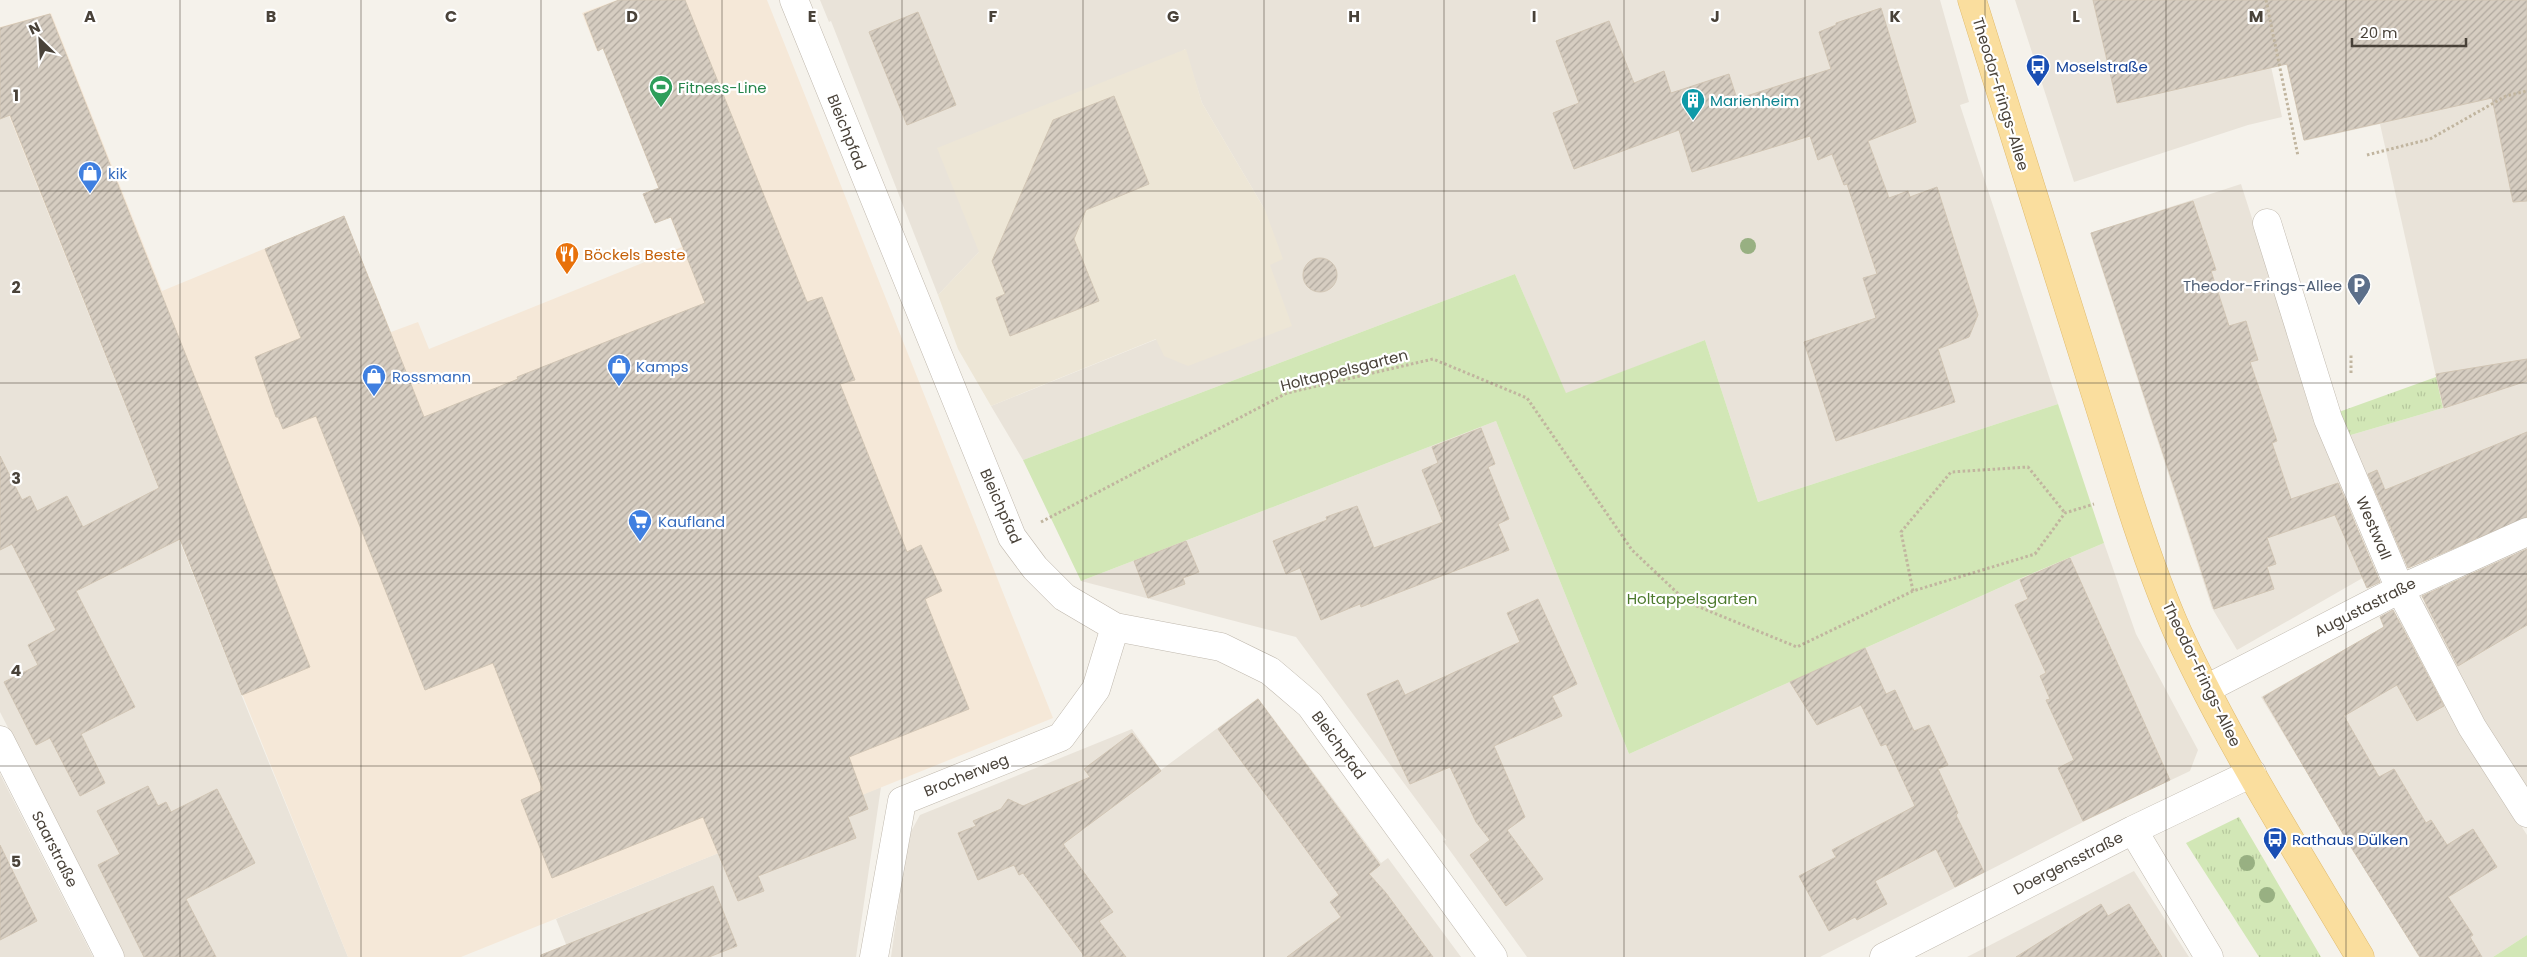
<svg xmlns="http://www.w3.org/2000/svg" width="2527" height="957" font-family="Poppins,sans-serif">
	<defs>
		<pattern id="grass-tufts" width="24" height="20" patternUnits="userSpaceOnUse" patternTransform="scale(1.25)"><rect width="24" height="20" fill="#d2e7b6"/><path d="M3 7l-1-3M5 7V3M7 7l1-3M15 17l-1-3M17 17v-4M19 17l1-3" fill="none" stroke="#b6c79d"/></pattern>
		<pattern id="building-hatch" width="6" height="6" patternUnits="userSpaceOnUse" patternTransform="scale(1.25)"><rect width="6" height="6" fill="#d6cdc1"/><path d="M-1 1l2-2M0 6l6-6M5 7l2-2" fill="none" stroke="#b0a89e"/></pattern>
	</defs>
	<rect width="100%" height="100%" fill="#f5f2eb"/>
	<path fill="#e9e3d9" d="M820 0H1940L1969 102 1960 105 2058 404 1758 502 1705 340 1566 394 1515 274 1023 460 991 406 1157 339 1270 264 1265 210 1202 103 1185 49 979 252 938 295 831 21 829 22Z
		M2015 0H2527V505L2394 559 2344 437 2443 408 2380 124 2304 141 2282 45 2267 48 2282 117 2248 125 2074 182Z
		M0 93 247 709 348 957H125L0 712Z
		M2241 184 2299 365 2373 572 2237 650 2212 608 2090 233Z
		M1496 421 1629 754 2019 579 2104 543 2136 634 2198 750 2190 771 2083 822 1820 957H1527L1443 841 1446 840 1296 637 1081 581Z
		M2527 555V798L2419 606Z
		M2399 618 2472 748 2527 835V935L2493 957H2419L2261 697Z
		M1258 698 1381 863 1388 858 1461 957H891L908 837 920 815 1132 729 1161 770Z
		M0 774 93 957H0Z
		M881 787 856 957H571L556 919Z
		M2134 871 2189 957H1967Z"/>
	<path fill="#f5e8d8" d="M617 0H767L1053 718 461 957H348L0 93V27L51 13 162 291 344 216 391 332 418 322 429 349 682 247 603 49 597 51 582 13Z"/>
	<path fill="#ede6d6" d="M1186 49 1202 103 1265 210 1283 259 1270 265 1292 326 1188 366 1164 356 1156 339 991 406 958 349 938 295 979 252 937 148Z"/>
	<path fill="url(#grass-tufts)" d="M2436 377 2443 408 2344 437 2336 413Z
		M2239 817 2321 957H2259L2186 843Z"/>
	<path fill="#d2e7b6" d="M1515 274 1566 393 1705 340 1758 502 2058 404 2104 543 2019 579 1629 754 1496 421 1081 581 1023 460Z
		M2527 935V957H2493Z"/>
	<path fill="url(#building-hatch)" stroke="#d1c5b4" d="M619 0H685L807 302 822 297 855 380 840 384 907 552 921 545 942 591 925 599 969 709 849 757 868 809 848 817 856 838 758 876 764 891 738 901 703 817 552 878 521 800 543 790 493 663 425 690 316 416 283 429 278 417H276L255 357 301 338 265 249 344 216 424 417 518 379 517 377 705 303 671 217 655 223 643 194 659 188 603 48 598 51 584 14Z
		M2093 0H2527V201L2513 202 2492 98 2304 140 2287 64 2117 103Z
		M1881 8 1916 122 1868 141 1889 198 1908 191 1910 197 1937 187 1978 315 1969 337 1938 349 1955 402 1836 441 1804 342 1876 318 1863 278 1877 274 1847 184 1844 185 1832 154 1818 160 1810 136 1692 172 1679 130 1574 169 1553 113 1579 103 1556 41 1609 21 1634 83 1664 71 1671 93 1729 74 1737 99 1831 69 1819 32 1836 25V23Z
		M918 12 956 105 907 125 869 32Z
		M50 14 310 667 242 695 180 539 76 591 135 707 81 734 105 783 80 796 50 738 36 745 4 682 38 665 28 645 56 630 12 544 0 550V456L22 500 30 496 37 511 67 496 83 527 159 488 10 115 0 119V28Z
		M1114 96 1149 184 1086 210 1074 239 1099 301 1010 336 996 298 1005 294 992 261 1053 120Z
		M2193 201 2216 270 2211 271 2229 326 2246 321 2251 338 2258 360 2250 362 2277 441 2272 443 2291 499 2338 483 2380 582 2367 588 2335 515 2267 538 2276 564 2267 567 2274 589 2214 609 2091 233Z
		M1303 275a17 17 0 1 1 34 0a17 17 0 1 1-34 0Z
		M2527 359V381L2444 408 2436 374Z
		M1481 428 1495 464 1488 467 1509 519 1498 524 1509 550 1361 607 1360 604 1321 620 1300 568 1286 574 1273 541 1327 520 1326 517 1357 506 1374 548 1443 522 1422 470 1438 463 1432 447Z
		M2527 432V517L2408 568 2368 474 2377 470 2385 490Z
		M1186 541 1199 572 1183 578 1185 584 1148 598 1134 561Z
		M2527 549V625L2458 666 2422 596Z
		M2070 558 2170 780 2083 821 2058 768 2074 760 2046 700 2050 699 2040 676 2046 673 2015 605 2028 599 2020 580Z
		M1538 599 1577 684 1552 696 1562 716 1494 746 1525 817 1507 830 1543 879 1506 906 1470 855 1490 840 1476 822 1450 767 1410 784 1367 694 1398 680 1405 695 1520 642 1507 613Z
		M2393 610 2444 706 2417 721 2397 685 2344 716 2379 777 2394 769 2426 823 2431 820 2447 845 2473 829 2497 867 2448 897 2473 935 2470 937 2482 957H2420L2349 844 2263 697 2384 627 2380 617Z
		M1865 648 1886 694 1895 690 1914 731 1929 725 1948 765 1938 769 1958 813 1956 815 1984 872 1955 887 1936 849 1875 881 1887 904 1857 920 1855 917 1829 931 1799 876 1836 857 1832 850 1915 806 1886 744 1881 746 1861 705 1817 725 1790 682Z
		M1258 699 1380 865 1369 874 1386 893 1433 957H1287L1341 917 1330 902 1339 895 1218 729Z
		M1132 733 1161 771 1063 844 1113 912 1099 921 1126 957H1085L1023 873 1019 875 1014 865 978 880 958 833 976 826 973 821 1001 809 1008 799 1023 806 1090 777 1084 769Z
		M148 786 158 806 166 802 171 812 217 789 255 863 186 899 216 957H144L98 865 120 854 97 811Z
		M0 845 37 921 0 940Z
		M713 886 737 946 709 957H541V955Z
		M2101 904 2108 916 2129 904 2162 957H2016Z"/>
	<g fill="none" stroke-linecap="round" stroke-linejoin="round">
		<g stroke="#c0b9ae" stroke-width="29">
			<path id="minor" d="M794 0 1012 537 1035 568 1064 597 1115 627 1221 647 1270 671 1310 705 1493 957
				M2267 223 2328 419 2400 589 2472 727 2527 813
				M2206 689 2400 589 2527 532
				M0 740 110 957
				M2133 830 2209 957
				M874 957 902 801 1061 737 1096 689 1115 627
				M1884 957 2133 830 2252 773"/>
		</g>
		<g stroke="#e0bb6e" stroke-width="29">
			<path id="major" d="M1972 0 2127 494C2142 541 2158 588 2178 633 2230 745 2297 851 2360 957"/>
		</g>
		<path stroke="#c1b59f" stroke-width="3" stroke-dasharray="2.5 2.5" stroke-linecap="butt" d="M2266 0 2298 156
			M2367 155 2430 139 2506 96 2527 91
			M2351 373V354
			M1041 522 1287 393 1433 359 1527 398 1632 550 1687 602 1797 647 1913 591 2035 554 2065 513 2094 504
			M1913 591 1901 532 1951 472 2028 467 2065 513"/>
		<use href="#minor" stroke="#fff" stroke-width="28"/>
		<use href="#major" stroke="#fade9e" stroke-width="28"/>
	</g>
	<g fill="#98b082">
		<circle cx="1748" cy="246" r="8"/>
		<circle cx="2247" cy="863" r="8"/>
		<circle cx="2267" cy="895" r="8"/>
	</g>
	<path fill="none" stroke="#494239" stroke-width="1" stroke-opacity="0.55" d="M180 0V957M361 0V957M541 0V957M722 0V957M902 0V957M1083 0V957M1264 0V957M1444 0V957M1624 0V957M1805 0V957M1985 0V957M2166 0V957M2346 0V957M0 191H2527M0 383H2527M0 574H2527M0 766H2527"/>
	<defs>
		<g id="bus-pin" transform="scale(1.25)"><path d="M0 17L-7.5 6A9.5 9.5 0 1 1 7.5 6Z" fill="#1a4fb4" stroke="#fff"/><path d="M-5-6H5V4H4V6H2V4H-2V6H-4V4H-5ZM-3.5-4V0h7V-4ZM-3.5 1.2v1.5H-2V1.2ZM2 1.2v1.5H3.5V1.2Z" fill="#fff"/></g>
		<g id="stadium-pin" transform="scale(1.25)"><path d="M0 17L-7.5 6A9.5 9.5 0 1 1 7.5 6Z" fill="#2e9e5b" stroke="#fff"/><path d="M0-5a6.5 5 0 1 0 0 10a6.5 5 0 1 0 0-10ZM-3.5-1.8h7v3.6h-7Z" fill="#fff"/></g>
		<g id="building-pin" transform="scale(1.25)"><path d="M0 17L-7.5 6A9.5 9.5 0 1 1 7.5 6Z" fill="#0f9aa8" stroke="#fff"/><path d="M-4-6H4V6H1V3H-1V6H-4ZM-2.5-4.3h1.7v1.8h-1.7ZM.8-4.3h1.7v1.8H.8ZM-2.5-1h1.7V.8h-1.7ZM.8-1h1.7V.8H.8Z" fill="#fff"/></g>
		<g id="shop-pin" transform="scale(1.25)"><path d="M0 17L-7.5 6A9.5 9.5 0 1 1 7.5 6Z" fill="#3f7fe0" stroke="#fff"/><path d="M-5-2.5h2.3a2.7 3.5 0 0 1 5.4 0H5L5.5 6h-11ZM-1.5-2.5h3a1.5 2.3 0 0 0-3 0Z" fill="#fff"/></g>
		<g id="restaurant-pin" transform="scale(1.25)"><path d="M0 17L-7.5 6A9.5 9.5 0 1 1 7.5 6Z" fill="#e8710a" stroke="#fff"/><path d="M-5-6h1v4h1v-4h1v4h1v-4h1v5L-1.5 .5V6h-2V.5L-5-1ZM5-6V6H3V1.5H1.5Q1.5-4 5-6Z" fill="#fff"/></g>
		<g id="parking-pin" transform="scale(1.25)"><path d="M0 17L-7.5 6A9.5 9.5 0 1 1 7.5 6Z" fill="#5c6f8a" stroke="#fff"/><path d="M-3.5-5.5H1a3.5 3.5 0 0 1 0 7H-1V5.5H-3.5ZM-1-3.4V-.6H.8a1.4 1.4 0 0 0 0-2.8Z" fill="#fff"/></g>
		<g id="supermarket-pin" transform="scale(1.25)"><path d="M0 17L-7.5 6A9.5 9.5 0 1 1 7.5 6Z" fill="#3f7fe0" stroke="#fff"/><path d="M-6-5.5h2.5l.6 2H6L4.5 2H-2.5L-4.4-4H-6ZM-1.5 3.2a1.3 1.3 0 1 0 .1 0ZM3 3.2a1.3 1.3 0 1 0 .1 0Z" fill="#fff"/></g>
	</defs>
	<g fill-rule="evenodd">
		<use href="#bus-pin" x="2038" y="66"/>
		<use href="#stadium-pin" x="661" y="87"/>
		<use href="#building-pin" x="1693" y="100"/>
		<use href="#shop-pin" x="90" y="173"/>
		<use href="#restaurant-pin" x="567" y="254"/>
		<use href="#parking-pin" x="2359" y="285"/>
		<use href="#shop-pin" x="619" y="366"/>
		<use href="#shop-pin" x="374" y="376"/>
		<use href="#supermarket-pin" x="640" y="521"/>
		<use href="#bus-pin" x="2275" y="839"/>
	</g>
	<g text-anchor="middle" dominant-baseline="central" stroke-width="4.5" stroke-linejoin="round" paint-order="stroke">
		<g font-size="15" fill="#164399" stroke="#fff" text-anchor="start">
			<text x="2056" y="66">Moselstraße</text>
			<text x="2292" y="839">Rathaus Dülken</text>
		</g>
		<g font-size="15" fill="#27864d" stroke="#fff" text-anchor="start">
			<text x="678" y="87">Fitness-Line</text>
		</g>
		<g font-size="15" fill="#494239" stroke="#fff">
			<text transform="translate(2001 94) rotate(73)">Theodor-Frings-Allee</text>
			<text transform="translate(847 132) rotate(68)">Bleichpfad</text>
			<text transform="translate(1344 370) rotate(-14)">Holtappelsgarten</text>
			<text transform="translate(1001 506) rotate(66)">Bleichpfad</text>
			<text transform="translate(2374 528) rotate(67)">Westwall</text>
			<text transform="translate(2365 607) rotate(-27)">Augustastraße</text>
			<text transform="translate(2202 674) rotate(64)">Theodor-Frings-Allee</text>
			<text transform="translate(1339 745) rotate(54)">Bleichpfad</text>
			<text transform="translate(966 775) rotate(-22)">Brocherweg</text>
			<text transform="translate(55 849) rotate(63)">Saarstraße</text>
			<text transform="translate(2068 863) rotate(-27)">Doergensstraße</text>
		</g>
		<g font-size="15" fill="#0d838f" stroke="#fff" text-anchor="start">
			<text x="1710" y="100">Marienheim</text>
		</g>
		<g font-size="15" fill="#366cbe" stroke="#fff" text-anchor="start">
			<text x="108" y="173">kik</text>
			<text x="636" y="366">Kamps</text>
			<text x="392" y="376">Rossmann</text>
			<text x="658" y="521">Kaufland</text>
		</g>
		<g font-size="15" fill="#c56008" stroke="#fff" text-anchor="start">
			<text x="584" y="254">Böckels Beste</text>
		</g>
		<g font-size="15" fill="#4e5e75" stroke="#fff" text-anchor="end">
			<text x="2342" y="285">Theodor-Frings-Allee</text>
		</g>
		<g font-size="15" fill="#4c7a2d" stroke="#fff">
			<text x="1692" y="598">Holtappelsgarten</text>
		</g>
	</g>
	<g font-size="16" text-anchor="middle" font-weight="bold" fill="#494239" stroke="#fff" stroke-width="4.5" stroke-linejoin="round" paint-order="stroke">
		<text x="90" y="22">A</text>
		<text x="271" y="22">B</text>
		<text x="451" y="22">C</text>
		<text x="632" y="22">D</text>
		<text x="812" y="22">E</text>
		<text x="993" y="22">F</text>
		<text x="1173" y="22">G</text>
		<text x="1354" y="22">H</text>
		<text x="1534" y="22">I</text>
		<text x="1715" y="22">J</text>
		<text x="1895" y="22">K</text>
		<text x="2076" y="22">L</text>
		<text x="2256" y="22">M</text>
		<text x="16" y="101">1</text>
		<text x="16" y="293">2</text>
		<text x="16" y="484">3</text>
		<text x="16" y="676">4</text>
		<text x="16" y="867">5</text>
	</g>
	<g transform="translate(40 40) rotate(335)" stroke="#ffffff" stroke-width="4" paint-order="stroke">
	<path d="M0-4L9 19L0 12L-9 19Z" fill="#494239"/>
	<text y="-8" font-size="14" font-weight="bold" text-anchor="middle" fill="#494239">N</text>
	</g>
	<path d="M2352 38v8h114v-8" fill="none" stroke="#494239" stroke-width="2.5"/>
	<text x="2360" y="38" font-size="15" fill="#494239" stroke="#ffffff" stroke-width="4" paint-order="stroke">20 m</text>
</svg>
